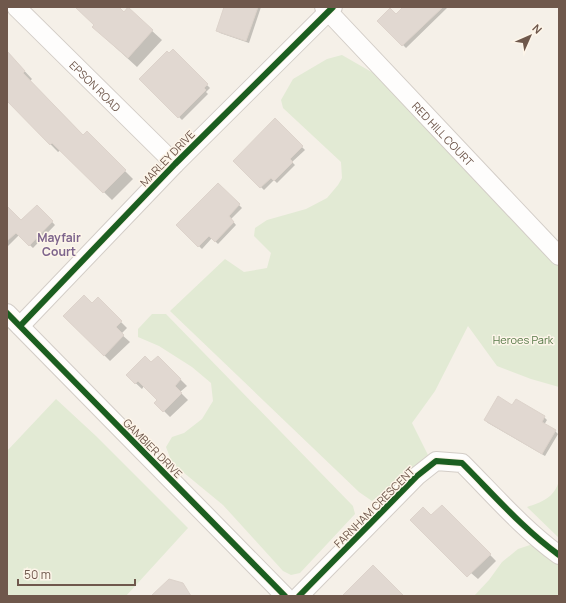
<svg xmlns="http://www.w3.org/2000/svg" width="566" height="603" font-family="Manrope,sans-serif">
	<rect width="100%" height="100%" fill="#f5f0e8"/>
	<path fill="#e2ead4" d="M342 55 375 74 559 257V387L531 379 497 366 468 326 435 391 412 423 428 455 372 501 359 492 170 311 225 259 244 272 267 268 271 253 254 236 255 228 267 220 306 209 327 198 338 185 342 178 341 162 283 108 281 100 293 79 327 59Z
		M152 314H166L353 506 355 514 300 573 291 575 283 571 223 505 172 463 166 447 172 437 184 433 202 419 213 401 211 383 192 367 159 346 138 337V329Z
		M56 399 96 436 188 528 126 596H7V451Z
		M559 481V538L527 507C542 502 554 498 559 481Z
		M530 545 546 549 559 559V596H474L489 580 502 562 518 549Z"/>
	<path fill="#0003" d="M76 7H117L124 13 128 9 162 40 137 67 103 36 95 25Z
		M225 7H261L249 43 220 33 217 30Z
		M404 7H448L406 48 379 21 396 15Z
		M173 51 210 88 206 92 208 94 182 120 141 79Z
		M7 52 32 79 30 81 84 136 87 133 133 179 112 200 61 150 58 152 11 104 7 95Z
		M275 120 305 150 292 162 295 165 277 183 274 180 264 190 234 161Z
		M218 184 242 208 231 219 236 225 218 244 212 238 202 249 177 225Z
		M37 206 55 225 33 248 19 235 7 247V210L21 222Z
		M98 299 127 328 121 334 130 342 110 361 65 316 92 304Z
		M158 357 187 386 180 392 188 400 170 417 156 403 158 400 144 386 142 389 127 375 151 364Z
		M513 406 544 417 547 420 544 425 555 431 558 434 545 456 488 423 485 420Z
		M442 506 496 561 478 579 471 573 468 576 411 520 431 517Z"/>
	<path fill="#e1d8d1" stroke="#ddd3cb" d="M75 7H119L124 12 128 7 153 30 128 58 92 27 94 25Z
		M224 7H258L246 41 216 31Z
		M403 7H443L402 46 377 21 390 8 396 14Z
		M173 49 208 84 204 88 206 90 178 118 139 79 167 51 169 53Z
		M7 51 25 71 23 73 83 135 87 131 126 170 103 193 52 143 50 145 7 101Z
		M275 118 303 146 290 159 293 162 274 181 271 178 260 188 233 161Z
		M218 183 240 204 229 216 234 222 215 242 209 236 198 247 176 225Z
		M37 205 53 221 29 246 16 233 7 241V206L21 220Z
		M84 295 92 303 98 297 122 321 116 327 124 335 104 356 63 316Z
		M145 356 151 362 158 356 181 379 175 386 182 393 163 412 154 403 157 400 138 381 135 384 126 375Z
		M498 396 512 405 516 399 545 416 542 422 556 430 542 454 484 420Z
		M442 505 491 554 467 577 410 520 423 507 431 515Z
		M373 565 404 596H342Z
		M169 579 183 583 191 596H151Z"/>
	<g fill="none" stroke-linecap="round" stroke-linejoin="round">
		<g stroke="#d3cdc7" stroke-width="20">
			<g id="street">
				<path id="s1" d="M16 7 175 164"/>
				<path id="s2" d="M324 7 559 256"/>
				<path d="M7 313 285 596"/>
				<path d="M20 326 175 164 333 7"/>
				<path d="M299 596 417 476 436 461 462 463C494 495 523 529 559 555"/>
			</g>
		</g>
		<use href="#street" stroke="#fefdfc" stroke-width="18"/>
		<g stroke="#fdf5e9" stroke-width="8">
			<path id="cycleway" d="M7 313 285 596
				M20 326 175 164 333 7
				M299 596 417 476 436 461 462 463C494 495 523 529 559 555"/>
		</g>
		<use href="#cycleway" stroke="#1b5e20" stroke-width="6"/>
	</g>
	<g text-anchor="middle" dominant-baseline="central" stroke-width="3" stroke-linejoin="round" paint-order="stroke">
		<g font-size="11" fill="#6f584c" stroke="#fdf5e9">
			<text stroke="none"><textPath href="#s1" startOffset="112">EPSON ROAD</textPath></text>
			<text stroke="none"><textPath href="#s2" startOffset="174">RED HILL COURT</textPath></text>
			<text transform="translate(167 158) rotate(-46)">MARLEY DRIVE</text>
			<text transform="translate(153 448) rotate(45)">GAMBIER DRIVE</text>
			<text transform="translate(374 507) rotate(-45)">FARNHAM CRESCENT</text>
		</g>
		<g font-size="11" fill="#577a48" stroke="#fdf5e9">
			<text x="523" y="339">Heroes Park</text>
		</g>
		<g font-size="12" font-weight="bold" fill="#7d648c" stroke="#fdf5e9">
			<text x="59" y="237">Mayfair<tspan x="59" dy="14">Court</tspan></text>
		</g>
	</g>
	<rect width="566" height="603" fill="none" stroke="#6f584c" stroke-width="16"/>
	<g transform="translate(530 36) rotate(45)" stroke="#fdf5e9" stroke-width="3" paint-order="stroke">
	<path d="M0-3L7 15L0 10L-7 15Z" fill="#6f584c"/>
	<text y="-6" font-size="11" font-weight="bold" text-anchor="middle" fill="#6f584c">N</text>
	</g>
	<path d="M18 579v6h117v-6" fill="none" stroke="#6f584c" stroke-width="2"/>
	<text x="24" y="579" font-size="12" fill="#6f584c" stroke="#fdf5e9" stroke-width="3" paint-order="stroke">50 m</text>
</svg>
